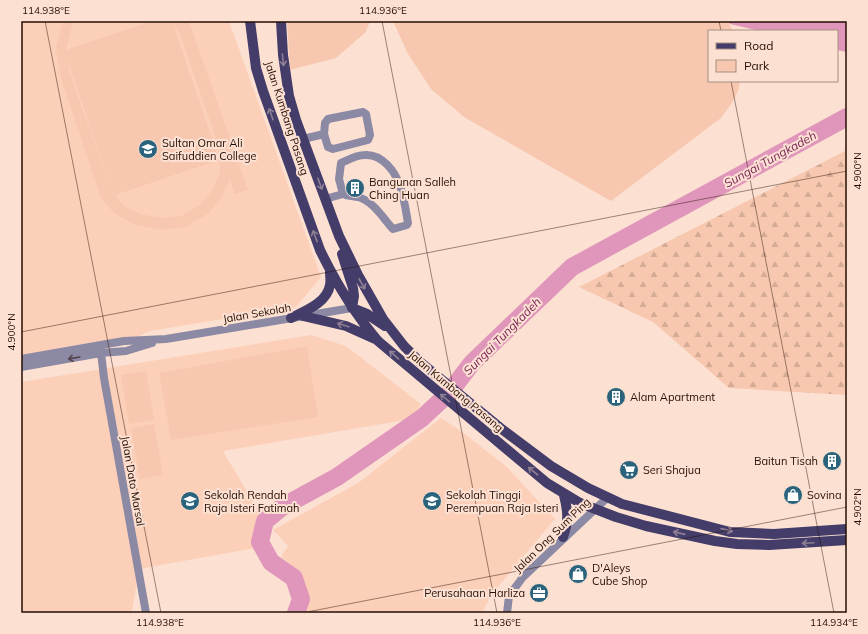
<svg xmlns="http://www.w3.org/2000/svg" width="868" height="634" font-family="Mulish,sans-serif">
	<defs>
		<pattern id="forest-firs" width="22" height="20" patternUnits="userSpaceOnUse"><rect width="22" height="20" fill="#f7c8af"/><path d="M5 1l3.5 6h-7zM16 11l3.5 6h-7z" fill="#d4ab95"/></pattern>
	</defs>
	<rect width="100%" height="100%" fill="#fce1d3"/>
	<path fill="#fccfb8" d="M21 21H229L321 277 296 307 150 331 137 337 21 360Z
		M311 335 346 346 421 404 411 419 223 451 263 519 255 548 139 569 132 612 21 613V382Z
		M441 418 458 429 506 466 555 519 491 595 482 613H305L308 593 302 573 281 557 288 546 273 530 358 483Z"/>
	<path fill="url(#forest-firs)" d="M847 150V395L729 388 653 322 579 287Z"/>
	<path fill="#f7c8af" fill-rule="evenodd" d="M63 21H76L72 26 66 50 153 21H187L191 27 248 190 235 194 230 179 222 197 208 214 185 227 161 230 136 225 115 214 101 198 60 75 56 48ZM173 23 180 34 220 150V172L212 191 200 205 181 216 161 218 140 214 123 205 115 195 219 160ZM68 61 112 191 69 71Z
		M287 21H370L366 32 336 58 290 70Z
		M393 21H728L733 31H709V81H740C739 95 729 107 721 118L611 201 464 117 431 89 408 54Z
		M307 346 318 417 171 440 159 373Z
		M146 371 154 420 129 424 121 375Z
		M154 424 163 475 140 479 131 428Z"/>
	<path fill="#e096ba" d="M728 21H847V52L837 50V31H760L730 24Z"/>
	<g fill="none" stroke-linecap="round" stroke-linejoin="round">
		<path stroke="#e096ba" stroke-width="18" d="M296 613 301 599 294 578 271 562 260 542 265 521 282 507 337 477 422 418 449 393 472 363 572 267 847 117"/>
		<path stroke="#8c89a4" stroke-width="8" d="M303 139 324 134 328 147 333 149 368 140 370 135 366 114 363 112 328 119 325 123 324 134
			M325 199 343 194C348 196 353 196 358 197 373 201 383 218 393 229L407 225 408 223C406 211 404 197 400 186 395 171 382 154 365 155 356 155 348 160 341 163L339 179 343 194
			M101 353 104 378 146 613
			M21 359 124 341 166 339 352 308
			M21 367 101 353 126 351 152 343
			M507 613 509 596 523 577 608 497"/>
		<path stroke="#443d6a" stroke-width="10" d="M250 21 256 68 263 91 320 250C336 283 354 313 378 341L547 483 580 503 616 517 646 526 715 541 737 544 769 545 847 540
			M281 21 283 55 289 96 296 120 339 236 358 275 383 319 404 346 419 361 503 430 551 466 588 488 622 504 730 532 774 534 847 529
			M342 254 353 288 354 296 352 308
			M352 308 367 314 385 326
			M303 316 346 326 375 339
			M291 318C305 311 327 303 330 285 331 281 330 276 330 272
			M563 537C569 520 568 512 564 495"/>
	</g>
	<defs><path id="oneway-shaft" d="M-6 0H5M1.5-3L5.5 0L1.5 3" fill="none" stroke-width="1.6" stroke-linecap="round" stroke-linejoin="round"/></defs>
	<g stroke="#8e7f94">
		<use href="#oneway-shaft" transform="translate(283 60) rotate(84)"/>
		<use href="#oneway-shaft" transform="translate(271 114) rotate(-109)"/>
		<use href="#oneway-shaft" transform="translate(320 184) rotate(70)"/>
		<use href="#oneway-shaft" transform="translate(315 236) rotate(-110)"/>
		<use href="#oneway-shaft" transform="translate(362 284) rotate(61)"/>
		<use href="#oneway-shaft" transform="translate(343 325) rotate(-163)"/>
		<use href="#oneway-shaft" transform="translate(394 355) rotate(-139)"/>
		<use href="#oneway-shaft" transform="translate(445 398) rotate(-140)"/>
		<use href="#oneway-shaft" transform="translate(533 471) rotate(-140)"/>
		<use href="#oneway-shaft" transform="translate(727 530) rotate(13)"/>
		<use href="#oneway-shaft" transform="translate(679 533) rotate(-167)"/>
		<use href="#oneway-shaft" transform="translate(808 543) rotate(177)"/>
	</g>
	<use stroke="#53454b" href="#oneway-shaft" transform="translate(74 358) rotate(170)"/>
	<path fill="none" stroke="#250e03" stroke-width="1" stroke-opacity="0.45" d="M45 21 161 613M382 21 497 613M719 21 721 31M731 81 834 613M21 332 847 171M302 613 847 507"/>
	<defs>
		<g id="school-disc" transform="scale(1)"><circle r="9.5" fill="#29637c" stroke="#fce1d3"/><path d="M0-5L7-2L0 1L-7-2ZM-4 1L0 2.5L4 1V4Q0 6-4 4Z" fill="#fff"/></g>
		<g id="building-disc" transform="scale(1)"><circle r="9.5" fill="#29637c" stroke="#fce1d3"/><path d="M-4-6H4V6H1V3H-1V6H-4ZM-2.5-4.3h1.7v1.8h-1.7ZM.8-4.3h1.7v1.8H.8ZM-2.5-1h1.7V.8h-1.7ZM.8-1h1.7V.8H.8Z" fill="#fff"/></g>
		<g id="supermarket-disc" transform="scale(1)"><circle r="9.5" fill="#29637c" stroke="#fce1d3"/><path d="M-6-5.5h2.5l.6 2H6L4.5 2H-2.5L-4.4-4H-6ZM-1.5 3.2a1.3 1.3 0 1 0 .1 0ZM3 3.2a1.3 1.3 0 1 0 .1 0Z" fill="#fff"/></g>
		<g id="shop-disc" transform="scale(1)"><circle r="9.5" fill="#29637c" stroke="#fce1d3"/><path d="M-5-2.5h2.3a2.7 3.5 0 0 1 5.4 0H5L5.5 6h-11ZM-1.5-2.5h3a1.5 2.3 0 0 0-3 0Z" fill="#fff"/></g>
		<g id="office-disc" transform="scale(1)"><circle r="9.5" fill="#29637c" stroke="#fce1d3"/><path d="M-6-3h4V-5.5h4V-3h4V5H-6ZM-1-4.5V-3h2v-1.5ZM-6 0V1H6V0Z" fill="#fff"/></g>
	</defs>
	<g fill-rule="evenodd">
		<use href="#school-disc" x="148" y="149"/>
		<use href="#building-disc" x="355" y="188"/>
		<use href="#building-disc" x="616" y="397"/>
		<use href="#building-disc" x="832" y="461"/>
		<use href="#supermarket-disc" x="629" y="470"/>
		<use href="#shop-disc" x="793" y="495"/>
		<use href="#school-disc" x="190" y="501"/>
		<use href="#school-disc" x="432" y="501"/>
		<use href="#shop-disc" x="578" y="574"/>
		<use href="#office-disc" x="539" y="593"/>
	</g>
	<g text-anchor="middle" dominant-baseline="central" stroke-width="4" stroke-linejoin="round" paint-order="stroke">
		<g font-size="11" fill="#250e03" stroke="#fce1d3">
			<text transform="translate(287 118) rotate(72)">Jalan Kumbang Pasang</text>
			<text transform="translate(257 313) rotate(-10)">Jalan Sekolah</text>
			<text transform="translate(456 391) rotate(40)">Jalan Kumbang Pasang</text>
			<text transform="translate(133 481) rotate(80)">Jalan Dato Marsal</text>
			<text transform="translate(552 535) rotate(-44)">Jalan Ong Sum Ping</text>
		</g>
		<g font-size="11" fill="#250e03" stroke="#fce1d3" text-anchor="start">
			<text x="162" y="143">Sultan Omar Ali<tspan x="162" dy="13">Saifuddien College</tspan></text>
			<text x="369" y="182">Bangunan Salleh<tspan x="369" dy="13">Ching Huan</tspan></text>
			<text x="630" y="397">Alam Apartment</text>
			<text x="818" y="461" text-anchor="end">Baitun Tisah</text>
			<text x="643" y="470">Seri Shajua</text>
			<text x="204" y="495">Sekolah Rendah<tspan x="204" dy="13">Raja Isteri Fatimah</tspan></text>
			<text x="446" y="495">Sekolah Tinggi<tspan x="446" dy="13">Perempuan Raja Isteri</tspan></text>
			<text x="807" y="495">Sovina</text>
			<text x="592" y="568">D'Aleys<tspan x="592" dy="13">Cube Shop</tspan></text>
			<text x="525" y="593" text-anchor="end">Perusahaan Harliza</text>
		</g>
		<g font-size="12" font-style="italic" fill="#7a2456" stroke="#fce1d3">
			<text transform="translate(770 159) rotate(-29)">Sungai Tungkadeh</text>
			<text transform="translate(502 336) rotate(-45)">Sungai Tungkadeh</text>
		</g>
	</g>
	<rect width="868" height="634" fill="none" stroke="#fce1d3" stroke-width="44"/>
	<rect x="708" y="30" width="130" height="52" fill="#fce1d3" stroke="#a68d80"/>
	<rect x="716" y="43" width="20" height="6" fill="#443d6a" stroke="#a68d80"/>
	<text x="744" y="50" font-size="12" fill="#250e03">Road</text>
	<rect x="716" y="60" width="20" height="12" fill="#f7c8af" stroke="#a68d80"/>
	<text x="744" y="70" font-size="12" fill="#250e03">Park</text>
	<rect x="22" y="22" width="824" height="590" fill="none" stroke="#250e03" stroke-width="1.5"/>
	<g font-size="10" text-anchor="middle" fill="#250e03">
		<text x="46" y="14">114.938°E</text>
		<text x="383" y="14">114.936°E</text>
		<text transform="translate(857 171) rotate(-90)" y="4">4.900°N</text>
		<text transform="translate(11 332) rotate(-90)" y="4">4.900°N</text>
		<text transform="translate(857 507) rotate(-90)" y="4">4.902°N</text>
		<text x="160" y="626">114.938°E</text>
		<text x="497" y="626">114.936°E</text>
		<text x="834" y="626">114.934°E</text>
	</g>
</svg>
